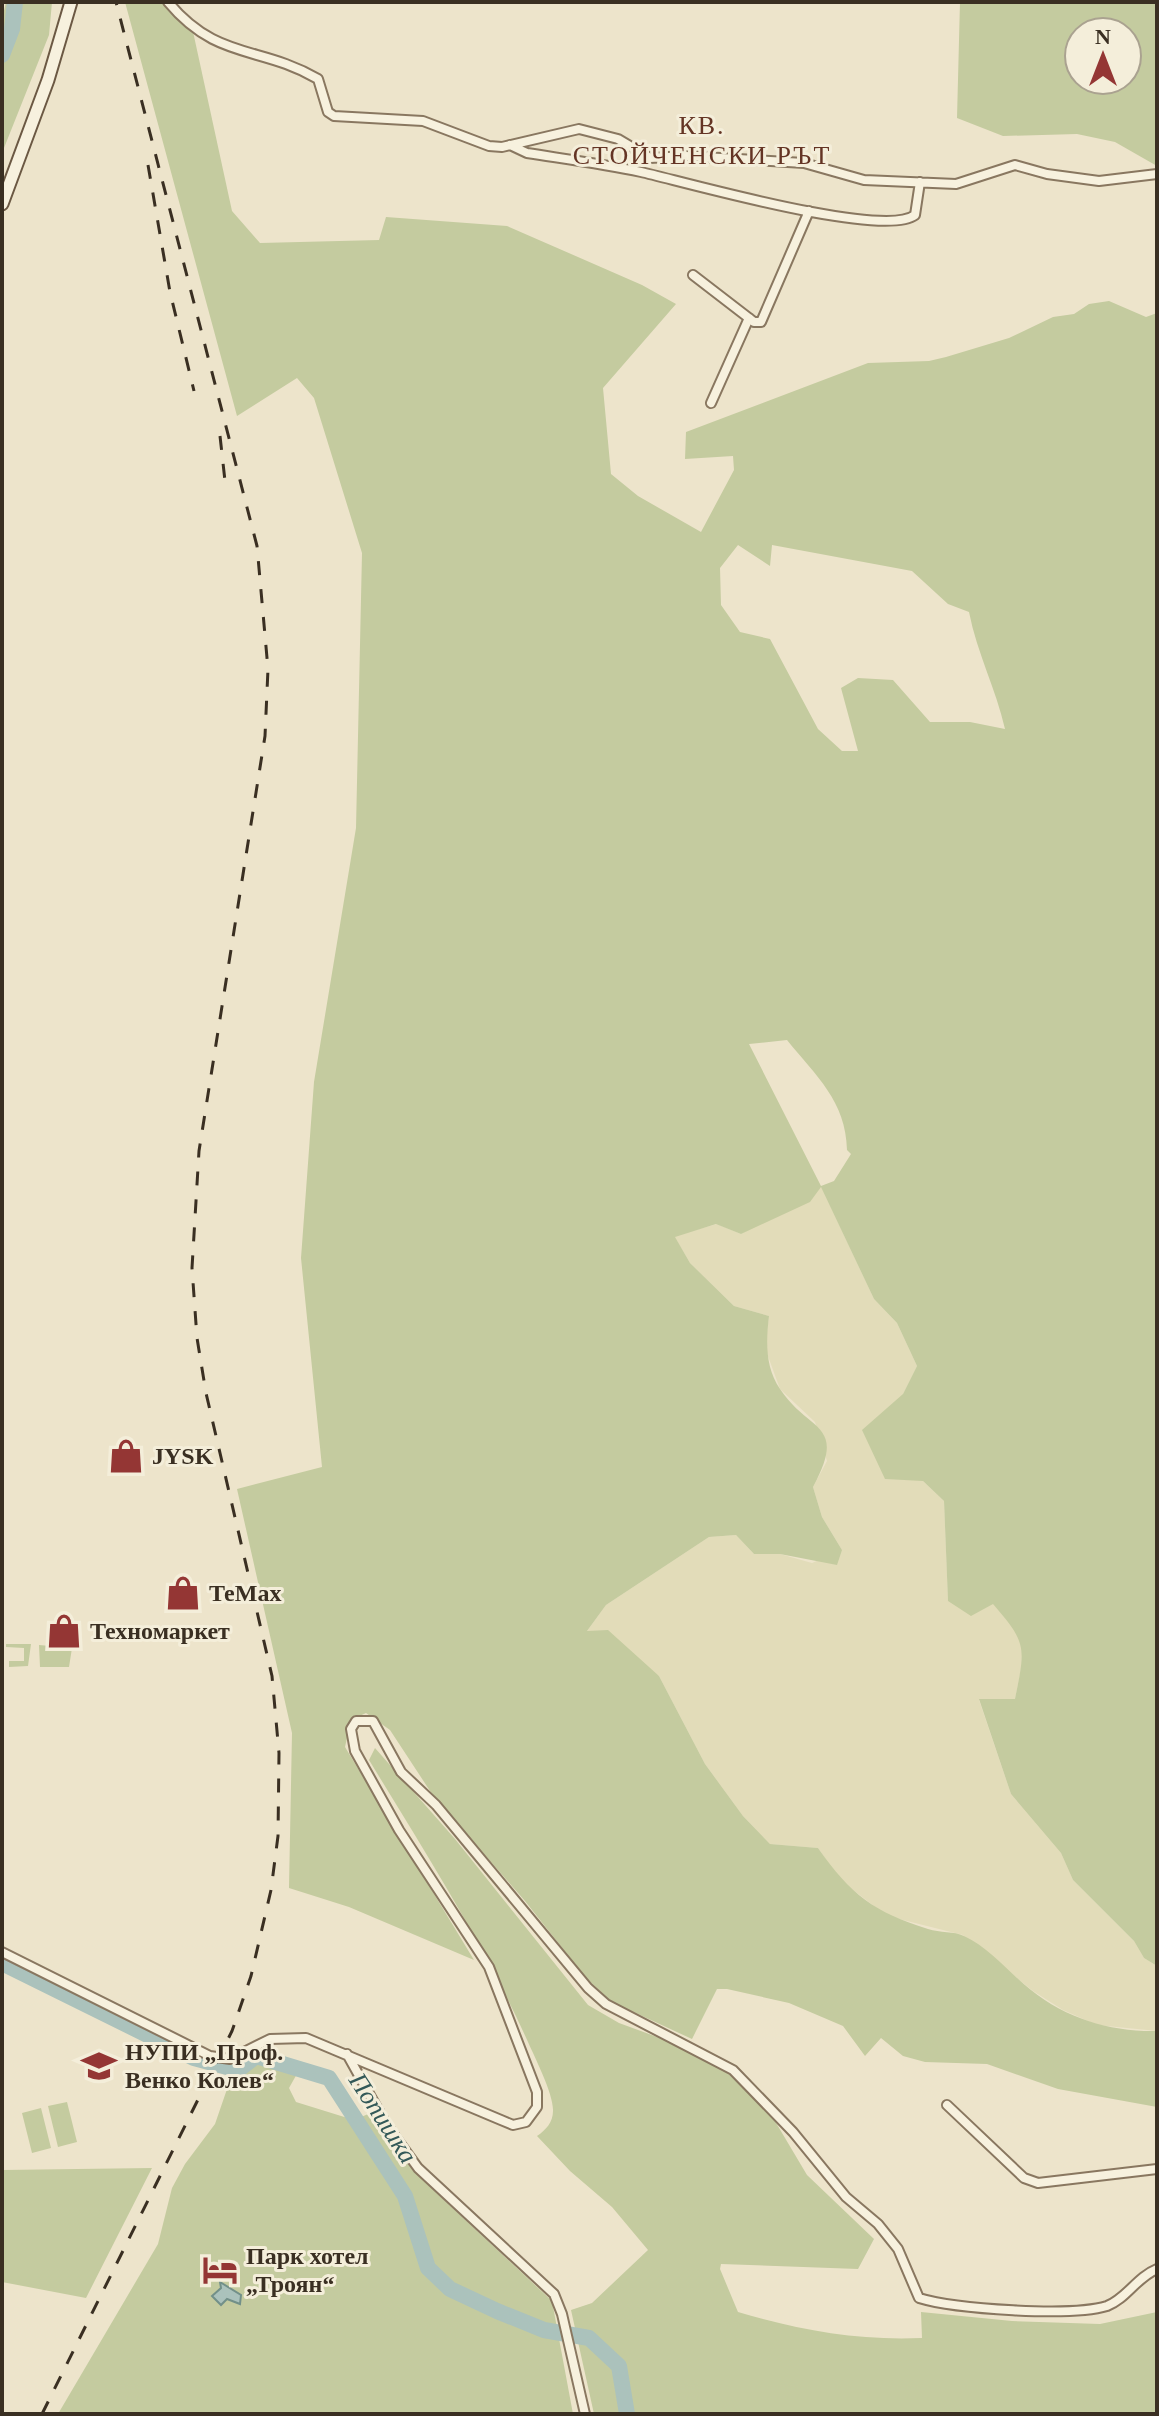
<svg xmlns="http://www.w3.org/2000/svg" width="1159" height="2416" font-family="'Times New Roman',serif">
	<rect width="100%" height="100%" fill="#ede4cb"/>
	<path fill="#e2dcb9" d="M821 1186 874 1299 897 1323 917 1366 903 1394 923 1481 944 1501 948 1601 993 1603 1016 1630 1024 1654 1015 1699 979 1700 1011 1794 1061 1853 1073 1880 1134 1941 1144 1958 1157 1966V2031L1097 2025 1063 2010 1033 1991 963 1935 887 1916 840 1880 818 1848 770 1844 743 1816 705 1764 659 1676 587 1631 606 1605 709 1537 736 1535 754 1554H780L812 1563 842 1550 822 1517 813 1487 827 1461 815 1422 780 1389 765 1348 769 1316 734 1306 690 1263 674 1236 717 1224 741 1234Z"/>
	<path fill="#c4cb9f" fill-rule="evenodd" d="M6 2H52L49 35 2 153V19Z
		M125 2H173L192 27 232 211 260 243 379 240 386 217 507 226 642 285 676 304 603 388 611 474 638 496 701 532 734 470 733 456 685 459 686 432 868 363 929 361 946 357 1009 338 1053 317 1074 314 1089 304 1109 301 1146 317 1157 313V1966L1144 1958 1134 1941 1073 1880 1061 1853 1011 1794 979 1699H1015C1025 1648 1028 1644 993 1604L971 1616 948 1601 944 1501 923 1481 885 1479 862 1430 903 1394 917 1366 897 1323 874 1299 821 1187 810 1202 741 1234 716 1224 675 1237 690 1263 734 1306 769 1316C766 1341 765 1367 780 1389 809 1433 848 1422 813 1487L822 1517 842 1550 837 1565 780 1554H754L736 1535 709 1537 606 1605 587 1631 608 1630 659 1676 705 1764 743 1816 770 1844 818 1848C851 1895 874 1912 928 1929 940 1933 954 1931 964 1936 990 1948 1009 1973 1031 1990 1067 2019 1112 2032 1157 2031V2107L1058 2089 987 2064 925 2062 903 2056 881 2038 865 2056 843 2026 789 2003 727 1989H717L692 2039 612 2002 586 1978 525 1901 434 1797 390 1730 366 1713 351 1720 345 1747 474 1960 349 1907 289 1888 292 1733 237 1489 322 1467 301 1258 314 1082 356 828 362 553 314 398 297 378 237 416ZM738 545 770 566 772 545 912 571 948 604 969 612C977 653 996 689 1005 729L970 722H930L893 680 858 678 841 688 858 751H842L818 729 770 639 740 632 721 605 720 568ZM787 1040C816 1076 846 1101 847 1150L851 1154 834 1181 821 1186 749 1044Z
		M960 2H1157V166L1115 142 1077 134 1003 136 957 118ZM1079 32H1127V80H1079Z
		M6 1644H31L28 1666 9 1667V1661H24V1648L6 1647Z
		M39 1645 72 1648 69 1667H40Z
		M375 1748 455 1839 588 2005 619 2023 709 2056 750 2079 807 2175 874 2239 858 2269 721 2264 720 2269 738 2312C798 2330 859 2341 922 2338L921 2312 1012 2321 1100 2324 1157 2312V2414H594L571 2310 592 2303 648 2250 612 2207 570 2171 537 2136C546 2130 553 2122 553 2111 554 2095 535 2058 528 2042 483 1943 425 1852 369 1760Z
		M2 1955 204 2054 198 2063 2 1968Z
		M263 2061 298 2072 289 2088 296 2102 354 2120 373 2112 413 2171 552 2301 573 2414H58L158 2244 172 2188 185 2164 215 2124 236 2063Z
		M67 2102 77 2142 58 2147 48 2106Z
		M41 2108 51 2148 32 2153 22 2113Z
		M152 2168 86 2298 2 2282 3 2170Z"/>
	<path fill="#abc2bc" stroke="#729089" stroke-width="2" d="M220 2282 241 2295 240 2304 227 2299 221 2305 212 2296 221 2288Z"/>
	<g fill="none" stroke-linecap="round" stroke-linejoin="round">
		<path stroke="#abc2bc" stroke-width="16" d="M2 55 12 29 15 2
			M2 1963 194 2058 238 2070 256 2056 329 2078 405 2196 428 2268 450 2289 497 2311 544 2330 589 2338 619 2366 627 2414"/>
		<g stroke="#897760" stroke-width="12">
			<path id="street" d="M168 2C217 61 260 45 318 79L328 112 334 116 423 121 489 146 502 147 579 129 618 139 650 158 686 156 804 163 864 180 956 184 1015 165 1047 174 1099 181 1157 174
				M510 145 527 153C565 159 603 164 641 172 685 182 884 239 915 215L920 182
				M693 275 754 322H761L809 211
				M711 403 749 318
				M2 1952 210 2056 230 2059 270 2039 306 2038 501 2120 513 2125 526 2122 537 2107V2092L489 1967 399 1830 355 1751 351 1729 356 1721H373L401 1772 436 1805 588 1988 606 2004 733 2070 793 2132 846 2197 878 2224 898 2249 919 2298C955 2309 1071 2317 1107 2306 1126 2299 1137 2277 1157 2269
				M347 2054 386 2124 418 2168 554 2294 562 2314 585 2414
				M947 2105 1024 2178 1038 2183 1157 2169"/>
		</g>
		<g stroke="#6b5843" stroke-width="15">
			<path id="secondary" d="M2 204 48 80 71 2"/>
		</g>
		<use href="#street" stroke="#f7f1de" stroke-width="8"/>
		<use href="#secondary" stroke="#f7f1de" stroke-width="11"/>
		<path stroke="#3a2f22" stroke-width="3" stroke-dasharray="14 14" stroke-linecap="butt" d="M148 165 170 292 194 391
			M220 436 226 490
			M42 2414 232 2031 251 1976 271 1890 278 1836 279 1753 272 1676 206 1393 197 1338 192 1268 199 1151 265 736 268 669 257 546 116 2"/>
	</g>
	<defs>
		<g id="shop-bare" transform="scale(2.76)"><path d="M-5-2.5h2.3a2.7 3.5 0 0 1 5.4 0H5L5.5 6h-11ZM-1.5-2.5h3a1.5 2.3 0 0 0-3 0Z" fill="#943634" stroke="#f4eeda" stroke-width="2.5" paint-order="stroke"/></g>
		<g id="school-bare" transform="scale(2.76)"><path d="M0-5L7-2L0 1L-7-2ZM-4 1L0 2.5L4 1V4Q0 6-4 4Z" fill="#943634" stroke="#f4eeda" stroke-width="2.5" paint-order="stroke"/></g>
		<g id="hotel-bare" transform="scale(2.76)"><path d="M-6-4.5h1.5V1H6V5H4.5V3h-9V5H-6ZM-4 0a1.8 1.8 0 1 1 3.6 0ZM.5 0V-2.5h3Q6-2.5 6 0Z" fill="#943634" stroke="#f4eeda" stroke-width="2.5" paint-order="stroke"/></g>
	</defs>
	<g fill-rule="evenodd">
		<use href="#shop-bare" x="126" y="1456"/>
		<use href="#shop-bare" x="183" y="1593"/>
		<use href="#shop-bare" x="64" y="1631"/>
		<use href="#school-bare" x="99" y="2066"/>
		<use href="#hotel-bare" x="220" y="2270"/>
	</g>
	<g text-anchor="middle" dominant-baseline="central" stroke-width="6" stroke-linejoin="round" paint-order="stroke">
		<g font-size="24" font-weight="bold" fill="#3a2f22" stroke="#f4eeda" text-anchor="start">
			<text x="152" y="1456">JYSK</text>
			<text x="209" y="1593">ТеМах</text>
			<text x="90" y="1631">Техномаркет</text>
			<text x="125" y="2052">НУПИ „Проф.<tspan x="125" dy="28">Венко Колев“</tspan></text>
			<text x="246" y="2256">Парк хотел<tspan x="246" dy="28">„Троян“</tspan></text>
		</g>
		<g font-size="26" letter-spacing="2" fill="#643424" stroke="#f4eeda">
			<text x="702" y="125">КВ.<tspan x="702" dy="30">СТОЙЧЕНСКИ РЪТ</tspan></text>
		</g>
		<g font-size="26" font-style="italic" fill="#335958" stroke="#f4eeda">
			<text transform="translate(383 2118) rotate(57)">Попишка</text>
		</g>
	</g>
	<rect width="1159" height="2416" fill="none" stroke="#3a2f22" stroke-width="8"/>
	<g transform="translate(1103 56)"><circle r="38" fill="#f4eeda" stroke="#aaa290" stroke-width="2"/>
	<path d="M0-6L14 30L0 20L-14 30Z" fill="#943634"/>
	<text y="-12" font-size="22" font-weight="bold" text-anchor="middle" fill="#3a2f22">N</text>
	</g>
</svg>
